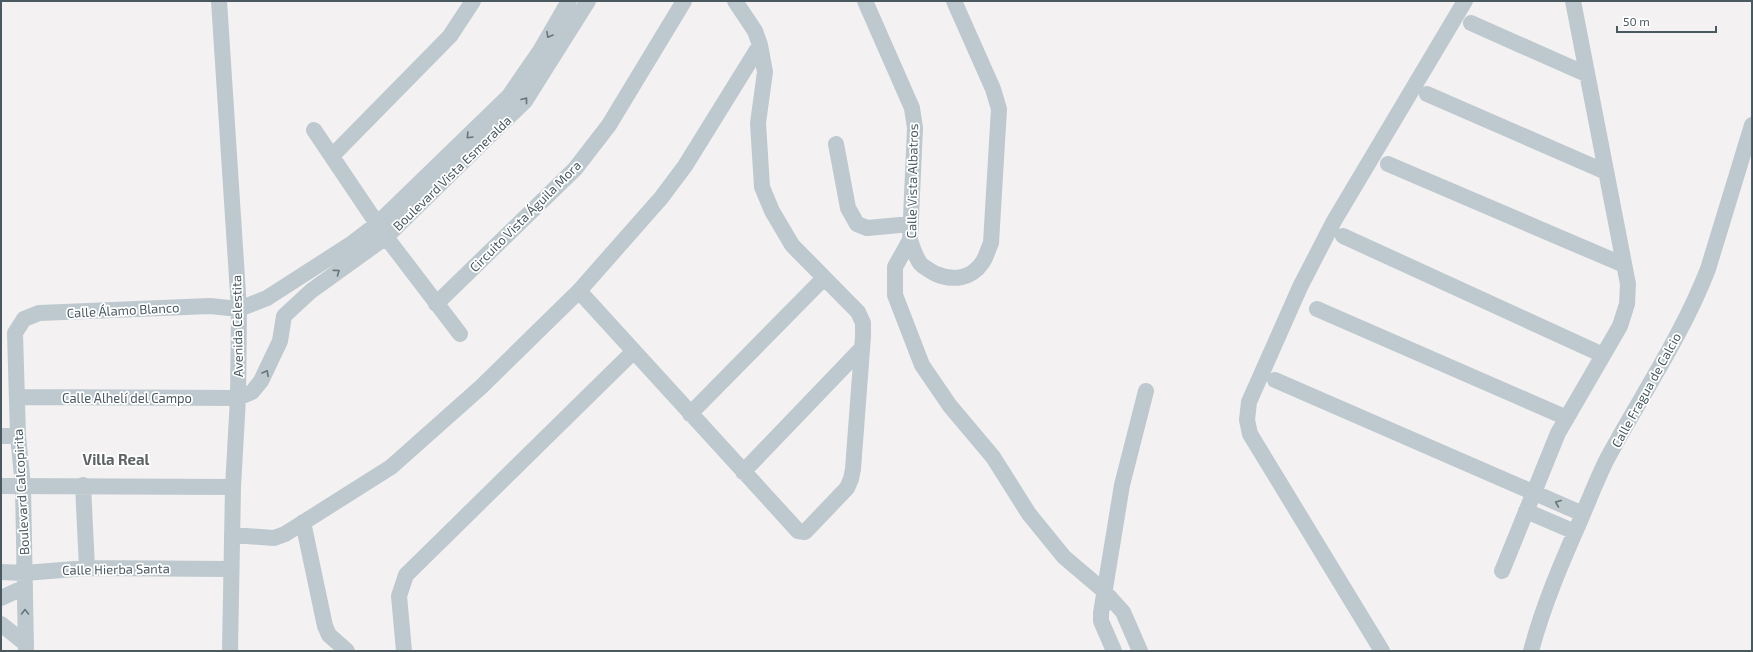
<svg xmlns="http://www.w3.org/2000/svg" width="1753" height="652" font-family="'Exo 2',sans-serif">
	<rect width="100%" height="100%" fill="#f4f1f2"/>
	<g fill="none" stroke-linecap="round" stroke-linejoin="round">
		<path stroke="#bdc9ce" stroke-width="16" d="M219 1 239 309 238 398 233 487 230 651
			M865 1 912 108 915 128 910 240C913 248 915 256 920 263 924 268 931 271 936 274 953 281 971 279 982 263 986 258 988 249 991 243L999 109 993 89 954 1
			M1471 23 1586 74
			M1427 94 1606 172
			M314 130 386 237 460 334
			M836 144 848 208 857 224 867 228 911 224
			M332 156 450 36 473 1
			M1388 164 1624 265
			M1343 236 1603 355
			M910 240 895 267V295L922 365 950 406 993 457 1029 514 1064 557 1104 591 1123 612 1140 651
			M579 291 798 531 805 532 847 488 851 479 853 469 863 336V323L858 312 792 245 772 211 762 187 758 123 765 72 760 45
			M436 304 575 169 609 125 684 1
			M1317 309 1567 418
			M1275 380 1583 514
			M17 397 238 398 252 392 261 381 280 341 284 316 311 291 386 237 525 101 588 1
			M690 414 824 278
			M1 436H18
			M743 472 862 348
			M83 485 87 568
			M1 486 233 487
			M1526 511 1575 532
			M303 522 325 626 329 635 347 651
			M232 535 274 538 285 534 391 467 481 387 579 291 661 198 685 166 760 45 755 31 735 1
			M1502 571 1558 433 1620 326 1627 304 1628 284 1573 1
			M1 572 25 573 87 568 231 569
			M1 598 25 587
			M1 624 26 644
			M26 651 23 486 18 436 15 333 24 319 39 313 210 306 239 309 267 298 351 244 377 224 509 96 540 51 569 1
			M404 651 399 596 406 575 634 351
			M1114 651 1101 621V613L1122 485 1146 391
			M1382 651 1250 434 1247 420 1249 402 1300 287 1334 221 1465 1
			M1531 651C1543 606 1561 564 1580 521 1589 500 1597 479 1607 459 1641 396 1682 336 1708 269L1752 125"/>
	</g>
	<defs><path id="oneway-chevron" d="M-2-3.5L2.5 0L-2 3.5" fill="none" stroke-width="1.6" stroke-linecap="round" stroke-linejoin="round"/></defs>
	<g stroke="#66757b">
		<use href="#oneway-chevron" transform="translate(549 35) rotate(120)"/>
		<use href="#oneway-chevron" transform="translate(525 100) rotate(-52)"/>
		<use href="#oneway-chevron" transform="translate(469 136) rotate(135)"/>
		<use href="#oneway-chevron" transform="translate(337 272) rotate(-36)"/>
		<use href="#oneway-chevron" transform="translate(266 373) rotate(-61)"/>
		<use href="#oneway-chevron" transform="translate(1558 503) rotate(-157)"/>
		<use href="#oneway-chevron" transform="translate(25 612) rotate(-90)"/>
	</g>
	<g text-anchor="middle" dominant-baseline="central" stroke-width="3.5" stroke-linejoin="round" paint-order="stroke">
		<g font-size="13" fill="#49595f" stroke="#fff">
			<text transform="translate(452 173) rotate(-44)">Boulevard Vista Esmeralda</text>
			<text transform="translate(912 181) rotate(-89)">Calle Vista Albatros</text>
			<text transform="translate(525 216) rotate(-45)">Circuito Vista Águila Mora</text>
			<text transform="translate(123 310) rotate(-3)">Calle Álamo Blanco</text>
			<text transform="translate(237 326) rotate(-91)">Avenida Celestita</text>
			<text transform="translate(1646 390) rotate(-61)">Calle Fragua de Calcio</text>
			<text x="127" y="398">Calle Alhelí del Campo</text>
			<text transform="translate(21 492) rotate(-93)">Boulevard Calcopirita</text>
			<text transform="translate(116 569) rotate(-1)">Calle Hierba Santa</text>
		</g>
		<g font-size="15" font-weight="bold" fill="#5e6366" stroke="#fff">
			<text x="116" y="459">Villa Real</text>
		</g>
	</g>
	<rect width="1753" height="652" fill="none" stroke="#49595f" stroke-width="4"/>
	<path d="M1617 26v6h99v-6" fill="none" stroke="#49595f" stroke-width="2"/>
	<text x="1623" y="26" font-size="12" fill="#49595f" stroke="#ffffff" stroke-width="3" paint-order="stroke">50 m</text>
</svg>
